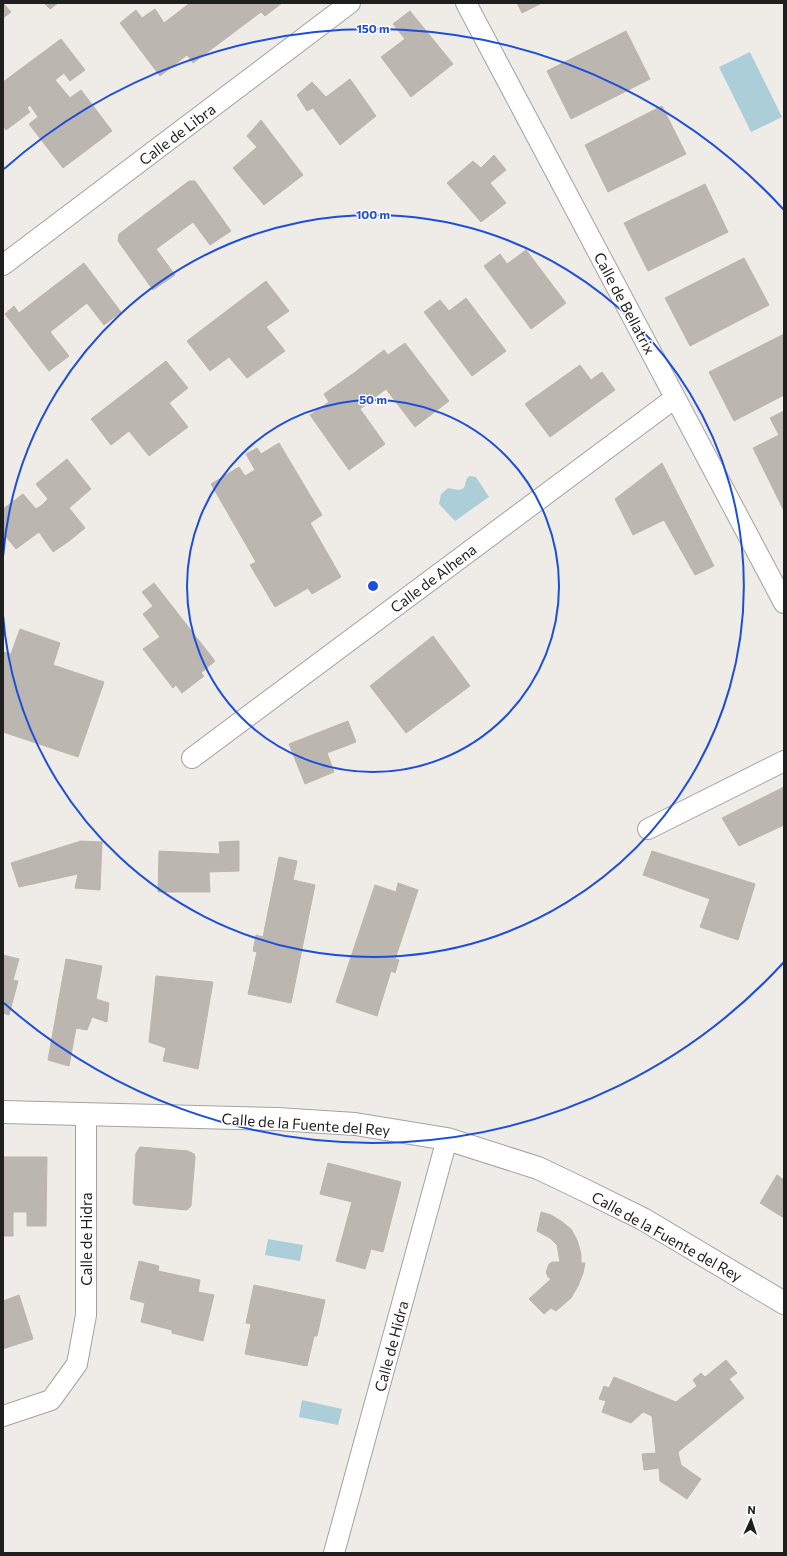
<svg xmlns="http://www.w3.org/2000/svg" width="787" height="1556" font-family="Commissioner,sans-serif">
	<rect width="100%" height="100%" fill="#efece7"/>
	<path fill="#acced8" d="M750 52 782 117 751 132 719 67Z
		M470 476 476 477 489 497 455 521 439 504 441 494 448 488 459 490 464 488 467 478Z
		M268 1239 303 1245 300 1261 265 1255Z
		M302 1400 342 1409 338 1425 299 1417Z"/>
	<path fill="#bcb6b0" stroke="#bfb4ab" d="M3 3 11 12 3 18Z
		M44 3H58L50 9Z
		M190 3H282L265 16 261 12 193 63 187 55 160 76 120 23 136 10 142 18 155 9 164 23Z
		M517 3H542L522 13Z
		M410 11 453 64 411 97 381 57 405 39 393 24Z
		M626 31 650 79 571 119 547 71Z
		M61 39 85 70 70 81 64 73 55 80 70 98 81 90 112 131 63 168 29 124 38 117 30 105 27 108 30 112 6 130 3 126V82Z
		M350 79 376 116 340 145 313 108 307 111 297 95 312 82 326 97Z
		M662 106 686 154 608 192 585 145Z
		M261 120 303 175 264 205 233 168 257 147 247 136Z
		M494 155 506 170 490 183 506 203 481 222 447 183 473 161 481 168Z
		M189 181H195L231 231 210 245 193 222 156 249 175 275 153 290 118 241 119 234Z
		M705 184 728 232 648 271 624 223Z
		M526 250 566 303 531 329 484 266 500 254 507 264Z
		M744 258 769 305 690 346 665 298Z
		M84 263 121 312 104 325 87 303 50 332 69 356 49 371 5 314 14 306 19 313Z
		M266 281 289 311 266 327 285 351 247 378 229 357 210 371 187 341Z
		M466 298 506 351 472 376 424 312 440 300 449 311Z
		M784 334V395L734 421 709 372Z
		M405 343 449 401 415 427 386 389 374 398 354 373 384 350 388 355Z
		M166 361 188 388 169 403 188 427 149 456 129 431 111 445 91 419Z
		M580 365 591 380 602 372 615 390 550 437 525 404Z
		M354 373 374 398 360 409 385 444 349 470 310 415 329 402 324 394Z
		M784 411V511L753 448 779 435 770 418Z
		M279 443 322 515 310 523 341 577 312 594 308 588 275 607 250 565 256 562 211 484 239 467 245 476 255 470 246 454 257 448 261 454Z
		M67 459 91 489 69 508 85 528 69 541 42 505 48 499 36 484Z
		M662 463 714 566 695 575 664 520 633 535 615 499Z
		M23 494 36 509 42 505 69 541 53 552 39 532 16 549 3 533V509Z
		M154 583 215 661 201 673 204 676 182 693 176 685 173 688 143 649 160 637 143 614 153 606 142 592Z
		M20 629 60 643 53 665 104 682 78 757 3 732V652L11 654Z
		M433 636 470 686 406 733 370 686Z
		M348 721 356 742 327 753 334 772 305 784 289 744Z
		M784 787V825L739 846 722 818Z
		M81 841 102 842 100 890 75 888 78 874 19 887 11 863Z
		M239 841V871L209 872 210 892H158L159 851 220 854 219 842Z
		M652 851 755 884 738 940 700 927 710 899 643 875Z
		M279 857 297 861 293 880 315 885 291 1003 248 994 257 952 253 951 256 935 263 937Z
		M398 883 418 890 395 959 399 960 395 973 391 971 377 1016 336 1002 375 885 396 892Z
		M3 955 19 959 13 980 18 981 9 1015 3 1013Z
		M66 959 102 966 96 999 109 1003 107 1022 92 1017 87 1030 76 1028 69 1066 48 1060Z
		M156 976 213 982 198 1069 163 1061 166 1048 149 1042Z
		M140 1147 188 1151 194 1154 195 1157 191 1206 187 1210 135 1205 133 1203 136 1153Z
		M3 1157H47L46 1226H27V1212H13V1236H3Z
		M328 1163 401 1182 383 1252 371 1249 365 1269 336 1261 352 1202 320 1194Z
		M777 1175 784 1180V1218L760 1203Z
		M541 1212 551 1215 561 1221 571 1229 577 1240 581 1254V1263H585L583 1273 578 1286 571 1298 556 1311 551 1308 544 1314 529 1299 551 1279 548 1277 546 1272 549 1264 552 1262H560L557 1245 550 1238 537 1231Z
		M139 1261 159 1266 158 1271 200 1280 198 1292 214 1295 203 1341 172 1333V1330L141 1322 145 1303 130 1299Z
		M254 1285 325 1300 317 1336H314L307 1366 245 1354 251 1324 246 1323Z
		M19 1295 33 1339 3 1349V1301Z
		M726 1360 737 1373 729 1379 744 1398 678 1452 681 1465 701 1479 687 1499 660 1481 659 1468 644 1470 642 1454 656 1453 652 1416 643 1412 631 1423 602 1412 606 1401 599 1399 604 1386 609 1388 614 1377 676 1402 697 1386 693 1380 701 1373 705 1377Z"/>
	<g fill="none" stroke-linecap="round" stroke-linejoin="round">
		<g stroke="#a3a3a3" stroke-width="22">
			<path id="minor" d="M466 3 784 603
				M3 265 350 3
				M192 758 675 398
				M648 829 784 761
				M3 1416 51 1400 77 1364 86 1315V1114
				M334 1553 447 1139"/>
		</g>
		<g stroke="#a3a3a3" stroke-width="24">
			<path id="tertiary" d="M3 1112 277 1119 355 1124 447 1139 538 1168 578 1187 643 1219 784 1303"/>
		</g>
		<use href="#minor" stroke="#fff" stroke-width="20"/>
		<use href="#tertiary" stroke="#fff" stroke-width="22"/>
	</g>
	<g fill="none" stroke="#1d4ed8" stroke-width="2">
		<circle cx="373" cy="586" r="186"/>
		<path d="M3 557A371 371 0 1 1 3 615"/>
		<path d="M784 962A557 557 0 0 1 4 1003M4 169A557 557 0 0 1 784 210"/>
	</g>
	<g text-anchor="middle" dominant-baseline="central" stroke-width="3" stroke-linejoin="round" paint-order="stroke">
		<g font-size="15" fill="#1f1f1f" stroke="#fff">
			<text transform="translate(177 134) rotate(-37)">Calle de Libra</text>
			<text transform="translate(625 303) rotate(62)">Calle de Bellatrix</text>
			<text transform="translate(433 578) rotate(-37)">Calle de Alhena</text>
			<text transform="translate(306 1124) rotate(4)">Calle de la Fuente del Rey</text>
			<text transform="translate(667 1236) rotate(29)">Calle de la Fuente del Rey</text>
			<text transform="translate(86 1239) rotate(-90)">Calle de Hidra</text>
			<text transform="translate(391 1346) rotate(-75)">Calle de Hidra</text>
		</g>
	</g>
	<circle cx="373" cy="586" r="6" fill="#1d4ed8" stroke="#fff" stroke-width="2"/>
	<g font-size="12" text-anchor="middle" font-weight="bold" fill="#1d4ed8" stroke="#fff" stroke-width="3" stroke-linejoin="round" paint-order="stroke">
		<text x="373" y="33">150 m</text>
		<text x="373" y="219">100 m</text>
		<text x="373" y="404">50 m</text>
	</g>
	<rect width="787" height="1556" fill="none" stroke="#1f1f1f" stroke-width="8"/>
	<g transform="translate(751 1520) rotate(3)" stroke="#ffffff" stroke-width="3" paint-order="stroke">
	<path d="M0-3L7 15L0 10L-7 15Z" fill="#1f1f1f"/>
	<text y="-6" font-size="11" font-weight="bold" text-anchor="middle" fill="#1f1f1f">N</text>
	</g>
</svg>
